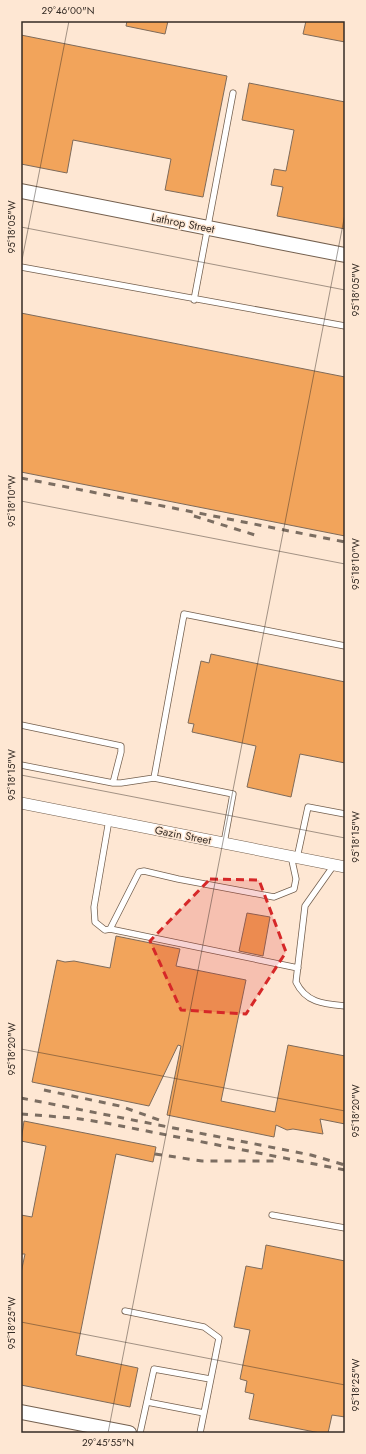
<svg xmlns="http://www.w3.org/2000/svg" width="366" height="1454" font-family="Jost,sans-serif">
	<rect width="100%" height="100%" fill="#fee7d3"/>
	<path fill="#f2a45b" stroke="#7f6b5a" d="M127 21H168L165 34 126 26Z
		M306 21H345V42L303 34Z
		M21 35 227 76 203 197 165 190 171 159 73 140 67 173 21 164Z
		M249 83 345 102V229L277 216 283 187 271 185 274 169 286 171 294 130 242 120Z
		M21 313 345 377V536L21 472Z
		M211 654 345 682V763L300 754 291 797 247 787 256 746 192 732 194 724 188 723 201 661 209 663Z
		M247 913 270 917 263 956 239 951Z
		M116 936 180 949 176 966 246 980 221 1101 275 1112 288 1045 345 1056V1124L320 1119 323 1134 293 1129 287 1130 276 1125 274 1137 167 1115 181 1046 178 1045 149 1106 32 1082 57 960 65 962 74 961 110 968Z
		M24 1121 156 1147 153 1162 116 1154 76 1355 138 1368 130 1407 21 1385V1273L25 1254H21V1215L32 1217 46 1146 21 1141Z
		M266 1245 345 1261V1417L332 1415 328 1433H320L249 1419 254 1394 245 1392 247 1381 240 1379 250 1330 234 1327 246 1266 262 1269Z"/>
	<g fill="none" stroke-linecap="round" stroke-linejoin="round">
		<g stroke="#74604f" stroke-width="7">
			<path id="service" d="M21 267 345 326
				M194 300 233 93
				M21 725 121 746V752L113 783
				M21 765 113 783H121L154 778
				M109 820 94 907 95 922 105 930 110 929 139 872 144 871 178 879 274 897 294 889 296 879 291 856
				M224 843 233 794 154 778 184 614 345 646
				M297 858 308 807 345 814
				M334 865 305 906 296 982C306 1003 324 1004 345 1006
				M110 929 298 968
				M272 1215 345 1228
				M125 1311 204 1327 219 1338 200 1433
				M147 1402 204 1413
				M140 1433 154 1369 210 1379"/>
		</g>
		<g stroke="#74604f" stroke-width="12">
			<path id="minor" d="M21 803 345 867"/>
		</g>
		<g stroke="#74604f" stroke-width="16">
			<path id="tertiary" d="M21 191 345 255
				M21 1412 129 1433"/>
		</g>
		<use href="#service" stroke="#fff" stroke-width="5.5"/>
		<use href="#minor" stroke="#fff" stroke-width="11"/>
		<use href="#tertiary" stroke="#fff" stroke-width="14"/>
		<path stroke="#7c6e62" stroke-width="3" stroke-dasharray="7 7" stroke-linecap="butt" d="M21 478 345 542
			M194 516 255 535
			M44 1090 120 1106 162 1121
			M21 1098 311 1155 345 1165
			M21 1114 74 1118 106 1123 345 1170
			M155 1154 202 1161H277"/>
	</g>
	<path fill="#d62828" fill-opacity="0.2" stroke="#d62828" stroke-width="3" stroke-dasharray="8 5" stroke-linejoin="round" d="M210 879 259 880 286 952 246 1014 181 1010 150 941Z"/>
	<path fill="none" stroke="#342b24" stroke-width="1" stroke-opacity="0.45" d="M21 227 345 290M21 265 69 21M21 501 345 564M21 775 345 838M21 1049 345 1111M21 1322 345 1385M108 1433 345 214"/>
	<g text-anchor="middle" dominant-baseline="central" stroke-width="3" stroke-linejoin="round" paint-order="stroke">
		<g font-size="11" fill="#342b24" stroke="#fee7d3">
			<text transform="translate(183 223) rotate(11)">Lathrop Street</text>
			<text transform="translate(183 835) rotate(11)">Gazin Street</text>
		</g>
	</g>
	<rect width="366" height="1454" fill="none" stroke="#fee7d3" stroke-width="44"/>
	<rect x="22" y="22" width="322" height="1410" fill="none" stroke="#342b24" stroke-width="1.5"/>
	<g font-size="10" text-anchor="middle" fill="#342b24">
		<text x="68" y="14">29°46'00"N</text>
		<text transform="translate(11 227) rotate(-90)" y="4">95°18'05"W</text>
		<text transform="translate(355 290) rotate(-90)" y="4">95°18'05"W</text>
		<text transform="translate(11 501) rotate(-90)" y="4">95°18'10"W</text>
		<text transform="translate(355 564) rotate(-90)" y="4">95°18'10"W</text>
		<text transform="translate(11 775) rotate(-90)" y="4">95°18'15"W</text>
		<text transform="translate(355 837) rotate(-90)" y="4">95°18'15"W</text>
		<text transform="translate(11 1049) rotate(-90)" y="4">95°18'20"W</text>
		<text transform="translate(355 1111) rotate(-90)" y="4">95°18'20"W</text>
		<text transform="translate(11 1323) rotate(-90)" y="4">95°18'25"W</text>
		<text transform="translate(355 1385) rotate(-90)" y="4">95°18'25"W</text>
		<text x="108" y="1446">29°45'55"N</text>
	</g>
</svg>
